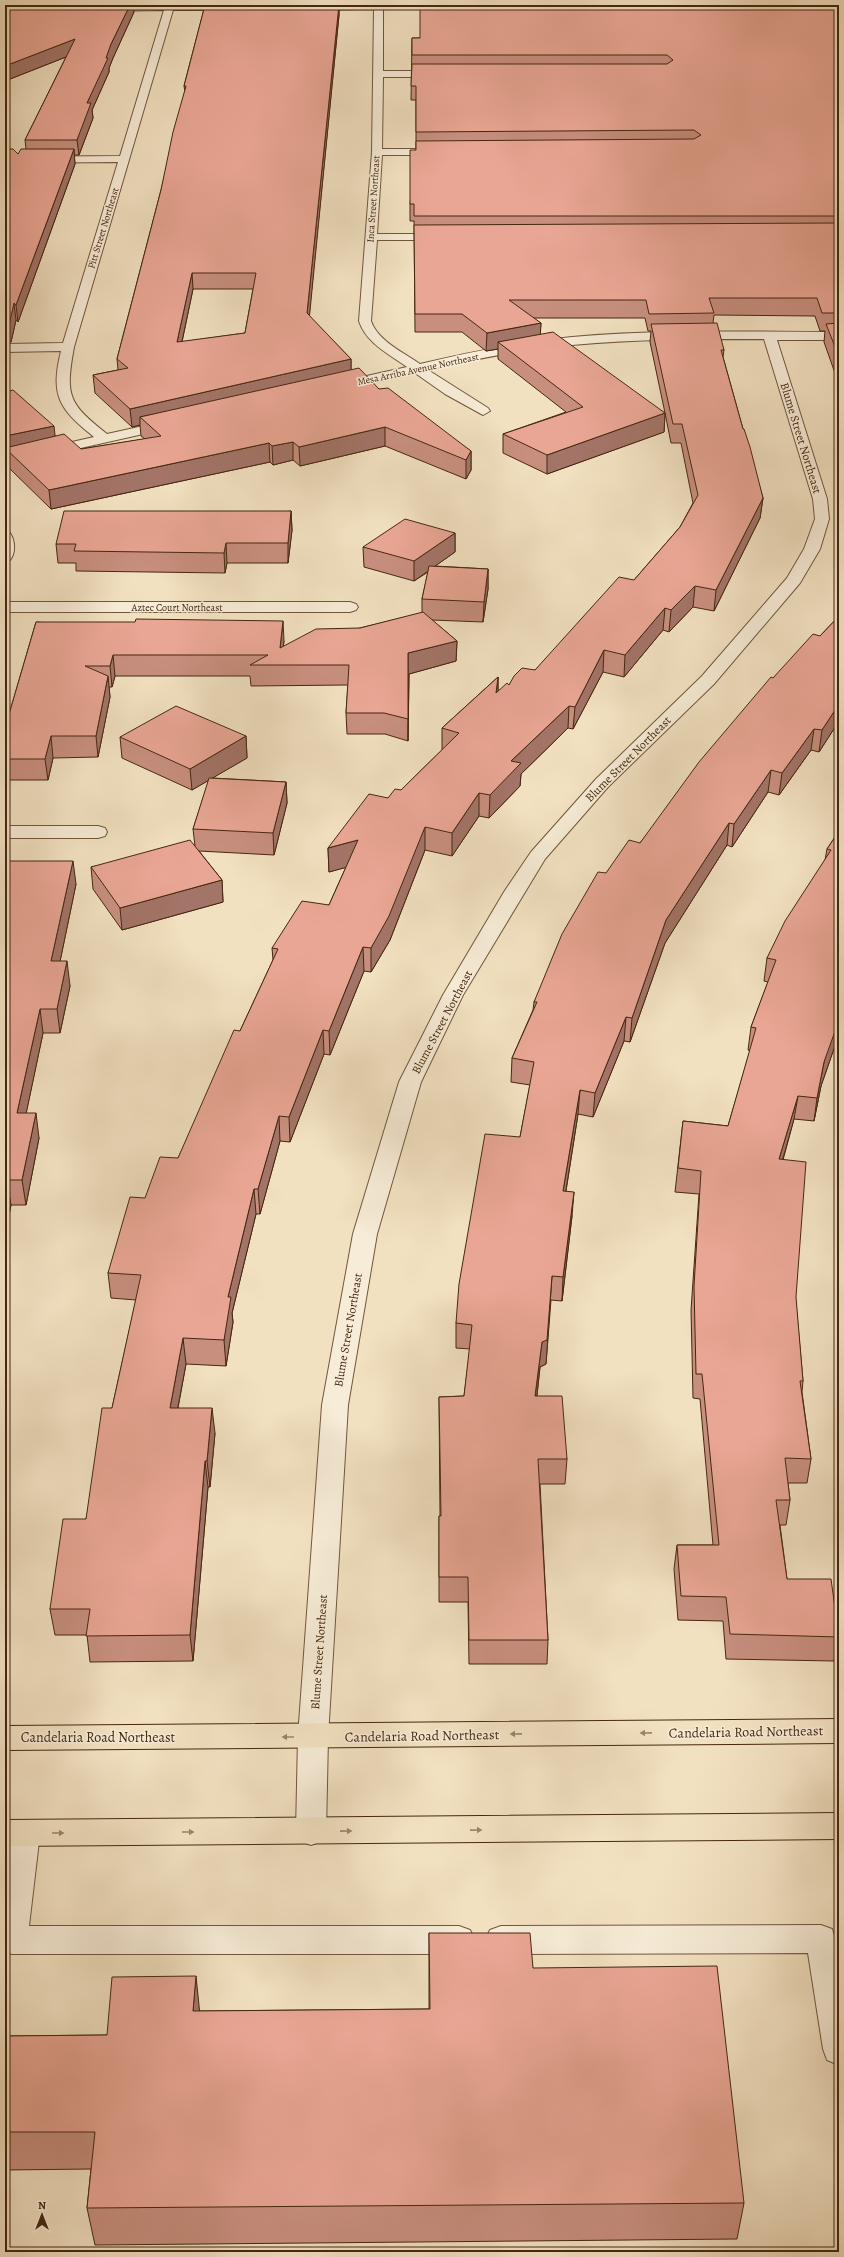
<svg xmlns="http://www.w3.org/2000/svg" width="844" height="2257" font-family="Alegreya,serif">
	<rect width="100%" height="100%" fill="#f2e1c1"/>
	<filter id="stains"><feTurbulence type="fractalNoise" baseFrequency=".005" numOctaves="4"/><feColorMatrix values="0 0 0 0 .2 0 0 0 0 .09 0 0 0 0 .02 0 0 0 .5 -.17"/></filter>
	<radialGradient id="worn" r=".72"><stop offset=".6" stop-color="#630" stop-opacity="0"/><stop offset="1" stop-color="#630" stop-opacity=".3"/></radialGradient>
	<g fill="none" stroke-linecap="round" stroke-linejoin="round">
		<g stroke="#70563c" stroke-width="2">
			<path id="minor" d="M237 5V9L234 10H173L74 347C65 396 68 403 107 434L170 420 177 424 170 428 5 465V457L94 437C59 409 50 396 61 351L5 352V344L63 343 118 162 5 163V157L120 156 164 10 104 11 101 10V6Z
				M307 5 454 6 450 9H383V71H442L447 74 442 77H383L382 149H440L445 152 440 155H382L377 234H443L449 237 443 240H377L371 321C378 341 403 352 420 364 470 352 521 342 572 337 661 329 750 332 839 332V340H777L827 499 829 519 820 549 800 583 714 684 608 787 545 859 463 995 421 1082 377 1234 348 1405 328 1737 326 1832 322 1841 311 1845 300 1841 296 1832 298 1737 322 1405 353 1234 399 1082 443 995 504 892 531 852 596 779 702 676 787 578 804 549 815 519 813 499 764 339C700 339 636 339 572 345 524 349 476 359 428 370L488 408 490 411 483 415 445 394 415 373 340 390 335 389 333 386 335 383 407 367C389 354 366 343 359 321L372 152 374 9 310 10 306 7Z
				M802 5H839V9H806L803 8Z
				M5 531 10 533C15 540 16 553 10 560L5 562Z
				M5 602H350L356 604 358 607 356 610 350 612H5Z
				M5 826H98L105 828 107 832 105 836 98 838H5Z
				M25 1820 36 1824 40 1833 29 1926H459L470 1930 475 1940 470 1950 459 1954H12L5 1952C5 1914 0 1858 14 1824Z
				M821 1925 832 1929 839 1952V2065L827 2060 823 2049 808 1953 501 1954 490 1950 485 1940 490 1930 501 1926Z"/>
		</g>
		<g stroke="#452710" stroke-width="2">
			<path id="major" d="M839 1719V1743L5 1750V1726Z
				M839 1813V1839L5 1846V1820Z"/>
		</g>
		<use href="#minor" fill="#f7ecd7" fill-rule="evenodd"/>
		<use href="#major" fill="#f2e1c1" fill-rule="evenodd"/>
	</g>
	<path fill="#c88f7f" stroke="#452710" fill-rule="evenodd" d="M205 5H339V15L309 316 351 359V370L471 451V470L466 479 385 446 300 466 293 460 273 465 270 462 51 509 7 466 6 455H5V392L55 436 81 449 145 439 141 436 140 425 132 427 95 393 93 375 118 370 117 359 161 190 185 92 184 86ZM193 289H253L245 333 182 342Z
		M839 10V376H836L824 342 825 331H820L815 316 714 315 713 323 724 350 723 357 743 429 763 498 760 518 714 611 693 607 669 632 663 630 624 677 603 672 573 729 568 728 521 774 520 786 489 818 479 816 452 856 425 850 390 940 371 972 364 971 330 1055 324 1054 290 1142 280 1141 260 1214H256L232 1313 233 1322 226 1366 186 1364 178 1408 215 1433 210 1487H208L193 1661 90 1662 87 1635H55L50 1609 86 1519 112 1408 136 1300 111 1298 108 1273 145 1198 178 1158 240 1031 273 960 272 948 329 905 346 867 329 872 328 848 388 798 401 790 442 750V728L498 677V691L535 670 634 580 680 527 693 503 681 443H671L665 413 664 432 547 474 503 453V434L566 412 498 359V349L486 351 462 332H415L414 221H410V204L416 150V100H411L412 38H420ZM533 318H645L648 331H651L650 342 665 413 540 334 541 323Z
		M134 12 113 58 109 68V72L92 110 93 118 79 155H74L75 164 18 322 16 320 11 342 8 343 9 353 5 373V148V149L18 154 26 149 25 140 66 57 5 81Z
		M291 511 292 530 288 563H227L225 573 76 571V563H58L56 544Z
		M455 533V552L435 566 488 569V589L483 622 432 620 457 641 456 661 409 674 408 741 385 734H347L346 713 348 685 251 686 250 676H115L112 687H109L110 697 98 757 53 758 48 780H5V728L36 622 284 641 283 647 360 628 422 613V599L428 572 414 581 364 567 363 547Z
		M839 616V721L819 752 811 750 779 795 768 792 732 847 727 845 665 943 630 1042 624 1041 593 1117 578 1114 566 1191 572 1216 562 1301 551 1300 546 1364 540 1367 537 1396 567 1459 565 1484H540L548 1640 547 1664H469L468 1602H439V1516H440L439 1397 464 1396 470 1349 456 1348V1323L520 1137 530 1085 511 1082 512 1058 533 1010 534 1002 606 873 640 843 773 678 820 636Z
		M246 736 247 758 212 778 286 782 287 803 274 855 199 851 222 880 223 902 122 930 93 889 91 867 195 846 193 829 209 780 192 790 122 758 120 737Z
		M839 831V1029L838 1037 821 1086 814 1121 794 1119 783 1160 803 1381 802 1392 811 1459 807 1483H788L790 1500 786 1525H780L787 1579 839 1635V1638L834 1661 726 1659 723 1621 678 1620 674 1569 677 1545H713L700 1399 693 1398 691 1310 699 1194 675 1192 683 1121 728 1126 750 1051 748 1050 751 1027 768 982 764 981 767 958 825 860 827 849Z
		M5 861 76 884 60 961 70 986 60 1033H43L26 1113 39 1138 26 1205H11L5 1236Z
		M429 1933 533 1968 744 2203 737 2239 95 2245 87 2208 91 2169 5 2170V2036L107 2035 200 2011 429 2009Z"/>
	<path fill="#a37468" stroke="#452710" d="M130 5H134V12L113 58 109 68V72L92 110 93 118 79 155 77 140 87 103 111 44Z
		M339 5V15L308 331 307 313Z
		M75 39 76 53 5 81V66Z
		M74 149 75 164 18 322 16 305Z
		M192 273 193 289 178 360 177 342Z
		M14 303 16 320 11 342 8 343 9 353 5 373V326Z
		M541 323 540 341 498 342V349L486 351 487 333Z
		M351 359V377L140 417V425L132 427 130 409Z
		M665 413 664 432 547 474V455Z
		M54 426 56 444 5 448V436Z
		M385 427V446L300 466 299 447Z
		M293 442V460L273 465 272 446Z
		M269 443 270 462 51 509 49 490Z
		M471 451V470L466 479V460Z
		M763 498 760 518 714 611 716 590Z
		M291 511 292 530 288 563V543Z
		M455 533V552L414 581V561Z
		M226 543 227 563 225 573 224 553Z
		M488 569V589L483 622 484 602Z
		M695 586 693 607 669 632 671 610Z
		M665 608 663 630 624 677 625 655Z
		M283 621 284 641 281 665 280 648Z
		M457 641 456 661 409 674 408 741V653Z
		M604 650 603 672 573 729 575 707Z
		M113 655 115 676 112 687 110 666Z
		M108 676 110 697 98 757 96 736Z
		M498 677V699L496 693Z
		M839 704V721L819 752 822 730Z
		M569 706 568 728 521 774 520 786 489 818 490 795 511 761Z
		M814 729 811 750 779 795 782 773Z
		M51 736 53 758 48 780 45 759Z
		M246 736 247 758 192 790 190 769Z
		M771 770 768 792 732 847 734 824Z
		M286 782 287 803 274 855 273 833Z
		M479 793V816L452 856V833Z
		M729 823 727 845 665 943 630 1042 632 1018 666 920Z
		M425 827V850L390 940 371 972V948Z
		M358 840 359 864 329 872 328 848Z
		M73 861 76 884 55 986 51 961Z
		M222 880 223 902 122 930 120 908Z
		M363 947 364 971 330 1055 329 1031Z
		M67 961 70 986 60 1033 57 1009Z
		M839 1008V1029L838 1037 821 1086 814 1121 817 1098 824 1062 837 1013Z
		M40 1009 43 1033 21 1138 17 1113Z
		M626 1017 624 1041 593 1117 595 1093Z
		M323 1030 324 1054 290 1142 289 1117Z
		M580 1090 578 1114 562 1215 563 1191Z
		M798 1096 794 1119 776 1183 779 1159Z
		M36 1113 39 1138 26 1205 22 1180Z
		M279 1116 280 1141 260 1214 258 1189Z
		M7 1180 11 1205 5 1236V1191Z
		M254 1189 256 1214 232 1313 233 1322 226 1366 224 1340 228 1297Z
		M574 1192 572 1216 562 1301 563 1277Z
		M552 1276 546 1364 540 1367 534 1420 535 1396 542 1342Z
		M183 1338 186 1364 173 1433 170 1408Z
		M212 1408 215 1433 210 1487 207 1461Z
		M205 1461 208 1487 193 1661 190 1635Z
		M196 1976 200 2015 193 2011Z"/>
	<path fill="#e9a694" stroke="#452710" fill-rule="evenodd" d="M5 5H130L111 44 106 58H108L87 103H91L77 140H25L75 39 5 66Z
		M205 5H339L307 313 351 359 130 409 93 375 128 368 117 359 161 190 173 132 186 86H184ZM192 273H256L245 333 177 342Z
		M420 5H837L839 10V216H414V204H410V150H416V141L694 139 701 135 694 130 416 132V86H411L412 64H667L673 60 667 55H412V38H420Z
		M5 149H13L18 154 21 149H74L16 305 14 303 9 325 5 326Z
		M839 223V313H822L817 298H709L714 313 649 314 646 300H509L541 323 487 333 462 314H415L414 225Z
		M717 323 724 350H721L743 429H744L750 447 763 498 716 590 695 586 671 610 665 608 625 655 604 650 575 707 569 706 511 761 521 763 490 795 479 793 452 833 425 827 389 916 371 948 363 947 329 1031 323 1030 289 1117 279 1116 258 1189H254L228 1297H231L224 1340 183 1338 170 1408H212L207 1461H205L190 1635 86 1636 90 1609H50L63 1519H86L102 1408H112L141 1275 108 1273 130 1197 145 1198 160 1157 178 1158 234 1030 240 1031 278 949 272 948 302 901 329 905 358 840 328 848 369 794 388 798 395 789 401 790 459 733 442 728 498 677 496 693 507 683 509 685 514 676 522 668 535 670 619 577 634 580 680 527 698 495 682 424H673L651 324Z
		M839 323V357L826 324Z
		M553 332 665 413 547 455 503 434 583 407 498 342Z
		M5 336H7L5 345Z
		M359 368 379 389 388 388 471 451 466 460 385 427 299 447 293 442 272 446 269 443 49 490 5 448 64 434 81 449 161 436 140 417Z
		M13 390 54 426 5 436V392Z
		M64 511H291L288 543H226L224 553 74 551 76 544H56Z
		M405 519 455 533 414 561 363 547Z
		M429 566 488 569 484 602 422 599Z
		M423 612 457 641 408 653V719L384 713H346L349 665H250L268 655H113L110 666H85L108 676 96 736H51L45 759H5V728L36 622H135L136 619 283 621 280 648 316 629 360 628Z
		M839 616V704L822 730 814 729 782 773 771 770 734 824 729 823 666 920 632 1018 626 1017 595 1093 580 1090 563 1191 574 1192 563 1277 552 1276 547 1340 542 1342 535 1396H562L567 1459H538L548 1640H469L468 1577H439V1516H441L439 1397 464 1396 472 1325 456 1323 459 1284 485 1134 520 1137 534 1062 512 1058 537 1002H534L562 934 598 872 606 873 629 840 640 843 699 762 771 677 773 678 813 634 820 636Z
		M176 706 246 736 190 769 120 737Z
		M209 778 286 782 273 833 193 829Z
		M839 831V1008L837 1013H839V1020L824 1062 817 1098 798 1096 779 1159 806 1162 796 1297 803 1381H800L811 1459 785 1458 790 1500H776L787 1579H831L839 1637 730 1634 726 1597 681 1596 677 1545H719L702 1374H696L694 1286 701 1171 678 1168 683 1121 728 1126 756 1028 751 1027 776 960 767 958 785 921 831 850 827 849Z
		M190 840 222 880 120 908 91 867Z
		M5 861H73L51 961H67L57 1009H40L17 1113H36L22 1180H7L5 1191Z
		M429 1933H530L533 1968 717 1966 744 2203 87 2208 95 2132H5V2036L107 2035 112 1977 196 1976 193 2011 430 2009Z"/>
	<defs><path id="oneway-solid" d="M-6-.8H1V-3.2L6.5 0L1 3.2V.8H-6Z"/></defs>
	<g fill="#9c8468">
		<use href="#oneway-solid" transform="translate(646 1733) rotate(179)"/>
		<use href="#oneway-solid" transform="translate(516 1734) rotate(179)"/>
		<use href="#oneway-solid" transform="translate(288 1737) rotate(180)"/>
		<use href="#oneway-solid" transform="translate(476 1830) rotate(-1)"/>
		<use href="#oneway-solid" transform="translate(346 1831) rotate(-1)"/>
		<use href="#oneway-solid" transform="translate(188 1832)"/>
		<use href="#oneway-solid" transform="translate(58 1833)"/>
	</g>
	<g text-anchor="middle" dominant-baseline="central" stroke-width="3" stroke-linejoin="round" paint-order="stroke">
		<g font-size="10" fill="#452710" stroke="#f7ecd7">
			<text transform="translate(373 199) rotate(-86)">Inca Street Northeast</text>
			<text transform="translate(103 228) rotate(-73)">Pitt Street Northeast</text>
			<text transform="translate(418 369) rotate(-12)">Mesa Arriba Avenue Northeast</text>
			<text x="177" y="607">Aztec Court Northeast</text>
		</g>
		<g font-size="12" fill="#452710" stroke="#f7ecd7">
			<text transform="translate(801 438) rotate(73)">Blume Street Northeast</text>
			<text transform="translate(628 759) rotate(-45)">Blume Street Northeast</text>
			<text transform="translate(442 1022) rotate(-62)">Blume Street Northeast</text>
			<text transform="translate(348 1330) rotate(-80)">Blume Street Northeast</text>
			<text transform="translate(319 1652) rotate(-86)">Blume Street Northeast</text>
		</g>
		<g font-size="14" fill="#452710" stroke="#f7ecd7">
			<text transform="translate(746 1732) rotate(-1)">Candelaria Road Northeast</text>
			<text transform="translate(422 1736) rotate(-1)">Candelaria Road Northeast</text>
			<text x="98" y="1737">Candelaria Road Northeast</text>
		</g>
	</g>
	<rect width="844" height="2257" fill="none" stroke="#f2e1c1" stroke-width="20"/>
	<rect x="6" y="6" width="832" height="2245" fill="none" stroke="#452710" stroke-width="2"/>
	<rect x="10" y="10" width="824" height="2237" fill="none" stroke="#452710"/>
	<g transform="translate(42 2215)" stroke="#f7ecd7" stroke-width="3" paint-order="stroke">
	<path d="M0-3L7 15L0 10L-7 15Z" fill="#452710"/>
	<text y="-6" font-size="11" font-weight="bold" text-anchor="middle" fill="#452710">N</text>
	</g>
	<rect width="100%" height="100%" filter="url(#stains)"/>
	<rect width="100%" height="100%" fill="url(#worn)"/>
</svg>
